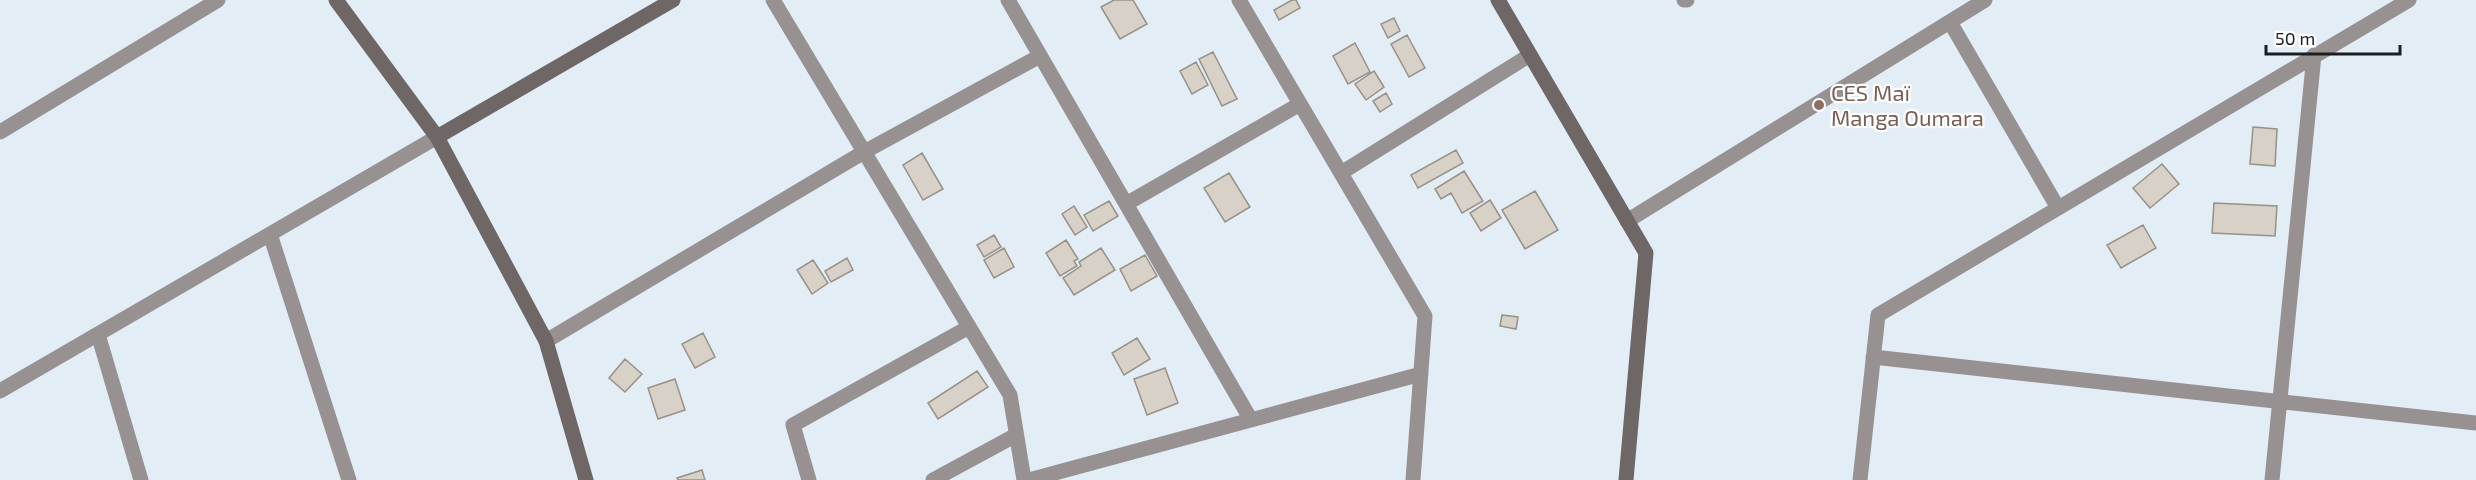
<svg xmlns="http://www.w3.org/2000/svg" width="2476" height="480" font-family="'Exo 2',sans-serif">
	<rect width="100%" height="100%" fill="#e3edf6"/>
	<path fill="#d8d1c7" stroke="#989188" stroke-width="1.5" d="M1114 0H1133L1147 24 1120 39 1101 7Z
		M1292 0H1296L1300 8 1279 20 1274 10Z
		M1394 18 1400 31 1388 38 1381 24Z
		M1407 35 1425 68 1409 77 1391 44Z
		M1355 43 1370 72 1348 84 1333 56Z
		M1213 52 1237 99 1222 106 1199 59Z
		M1196 62 1208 85 1192 94 1180 71Z
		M1374 71 1384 87 1366 100 1355 84Z
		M1386 93 1392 104 1380 112 1373 101Z
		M2253 127 2277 129 2275 166 2250 164Z
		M1456 150 1463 163 1418 188 1411 175Z
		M922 153 943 189 923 200 903 165Z
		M2162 164 2179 184 2150 208 2133 188Z
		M1464 171 1483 201 1462 213 1451 193 1441 199 1435 189Z
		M1229 173 1250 207 1225 222 1204 188Z
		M1535 191 1558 230 1525 249 1502 210Z
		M1490 200 1501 218 1481 231 1470 213Z
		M1109 201 1118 216 1093 231 1084 215Z
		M2214 203 2277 206 2275 236 2212 233Z
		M1074 206 1087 227 1075 235 1062 214Z
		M2143 225 2156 248 2121 268 2107 245Z
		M994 235 1001 247 984 257 977 245Z
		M1066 240 1078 259 1074 261 1077 266 1060 276 1046 253Z
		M1004 248 1014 267 994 278 984 260Z
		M1101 248 1115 270 1074 295 1063 278 1081 266 1079 262Z
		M1145 255 1157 276 1131 291 1120 269Z
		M847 258 853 270 831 282 825 271Z
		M813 260 828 283 812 294 797 270Z
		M1502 315 1518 317 1516 329 1500 326Z
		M703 333 715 357 695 368 682 344Z
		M1137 338 1150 359 1124 375 1112 353Z
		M625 359 642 374 625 392 609 378Z
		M1165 368 1178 403 1147 415 1134 379Z
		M977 371 988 387 938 419 928 403Z
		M675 379 685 410 658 419 648 388Z
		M702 470 705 480H678L677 478Z"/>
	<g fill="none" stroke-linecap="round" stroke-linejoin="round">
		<path stroke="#979191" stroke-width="15" d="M773 0 1010 395 1024 480
			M1008 0 1251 420
			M1239 0 1425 316 1413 480
			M1684 0H1687
			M1950 22 2058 208
			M0 132 218 0
			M1341 173 1530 55
			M1126 204 1300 104
			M1627 221 1985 0
			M270 234 349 480
			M98 334 141 480
			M546 341 864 152 1040 56
			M1873 357 2476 423
			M0 391 437 137
			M809 480 793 425 969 327
			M933 480 1016 435
			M1029 480 1421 374
			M1860 480 1878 315 2409 0
			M2272 480 2314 55"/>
		<path stroke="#6f6766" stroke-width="15" d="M336 0 437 137 546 341 586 480
			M1498 0 1646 253 1626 480
			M437 137 673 0"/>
	</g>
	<circle fill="#8d6e63" stroke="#fff" stroke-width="2" cx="1819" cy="105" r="6"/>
	<g text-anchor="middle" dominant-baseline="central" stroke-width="4.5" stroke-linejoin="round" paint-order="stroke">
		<g font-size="22" fill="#785e54" stroke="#fff" text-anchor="start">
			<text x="1831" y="92">CES Maï<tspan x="1831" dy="25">Manga Oumara</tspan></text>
		</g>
	</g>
	<path d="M2266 45v9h134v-9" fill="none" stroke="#1b1e21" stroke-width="3"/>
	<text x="2275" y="45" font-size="18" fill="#1b1e21" stroke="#ffffff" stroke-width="4.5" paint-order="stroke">50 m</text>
</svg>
